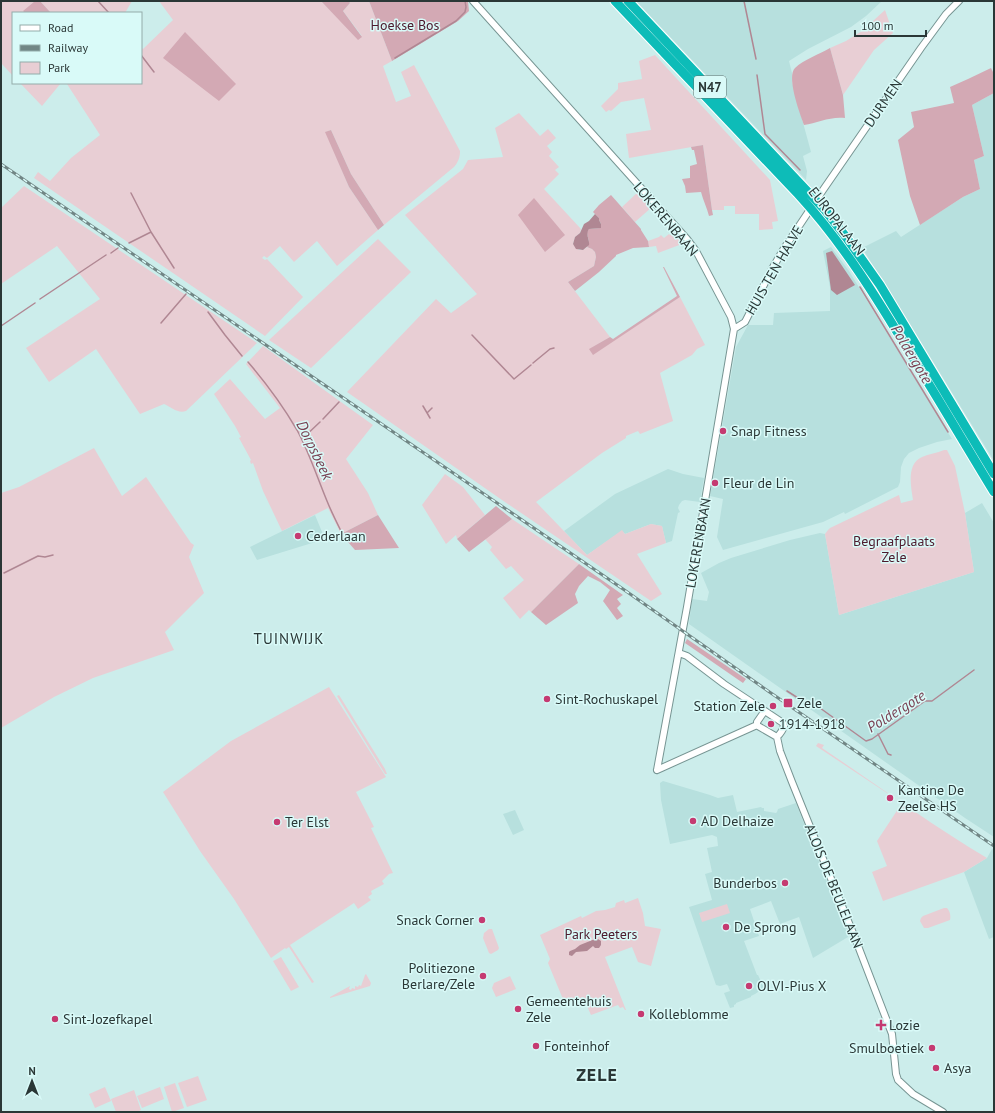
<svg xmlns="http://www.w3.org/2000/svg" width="995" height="1113" font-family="'PT Sans',sans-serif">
	<rect width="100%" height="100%" fill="#ccedeb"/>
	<path fill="#b7e0de" d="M636 1H882L866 16 851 27 808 49 789 61 792 73V82L811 152 803 156 807 171 806 180Z
		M994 93V461L905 316 862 248 896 231 901 237 963 197 980 189 974 160 984 156 972 105Z
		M831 247 849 271 952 439 937 442 919 448 909 453 904 459 901 467 900 482 898 487 845 514 844 512 823 522 723 550 717 537 723 499 710 496 736 347 748 325H773L774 313 830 311V287L823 251Z
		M668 469 683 474 704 478 700 502 685 500 682 501 679 505 678 508 680 512 678 513 672 541 666 543 662 526 651 524 625 534 622 531 587 555 564 531 615 494Z
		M982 503 994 523V837L965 818 689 624 692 599 707 601 709 592 701 573 719 563 731 558 790 540 820 533 825 534 839 615 974 572 965 513Z
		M315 515 325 539 257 560 250 547Z
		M663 781 710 795 718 798 733 795 737 812 761 807 762 808H764V811L776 813 777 812 778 809 796 803 848 935V937L813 958 799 917 780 924 771 901 750 909 759 936 744 941 757 975H758L764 988 755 994 751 996V997L736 1003V1004L734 1005V1007L730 1008 724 993 730 991 727 984 720 986 716 985 689 907 712 900 705 874 712 872 707 848 718 846 717 837 712 835 670 844 661 800 660 783Z
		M515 810 524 830 513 835 503 814Z
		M992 849 994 850V937L989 939 964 872 987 858Z"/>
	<path fill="#e8ced4" d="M1 1H35L24 11 25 13H13V76L1 63Z
		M40 1H132L125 13H51Z
		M159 1H321L331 11 362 36 343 11 350 3 349 1H369L392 61 383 66 396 102 411 96 401 72 414 65 460 151C460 158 458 162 454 167L384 225 351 174 331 130 326 132 349 187 378 230 337 266 317 241 294 262 280 246 267 258 264 256 262 258 265 260 267 259 303 297 265 336 34 178 38 172 50 181 71 158 100 135 67 84 68 83H141V47L143 49 173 20Z
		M885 10 893 33 874 50 843 95 830 48 846 41 862 31Z
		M655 55 770 180 778 221 772 222 773 229 759 230V214H735V206H724V210H712L703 145 629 158 626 134 651 130 644 98 621 102 611 111 609 110 606 112 601 106 618 89V83L642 79 639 61Z
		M20 83H61L42 106Z
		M519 113 540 136 548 129 556 138 547 146 552 152 549 156 559 167 555 170 559 174 544 189 581 229 580 233 575 237 573 244 579 250H583L587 247 592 249 595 252 596 257 594 266 568 282 610 337 590 349 593 354 680 297 705 345 697 349 692 355 660 373 673 421 640 434 638 431 626 436V438L602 453 536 502 587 555 622 530 625 534 651 524 662 526 666 543 637 554 662 594 651 601 502 500 347 392 436 299 451 313 477 294 405 215 463 169 468 160 503 157 495 128Z
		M24 186 257 343 186 411C178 414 171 407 164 404L140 414 96 349 49 382 26 348 100 299 57 246 1 284V208Z
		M638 192 652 207 635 222 622 207Z
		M673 230 683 242 682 244 658 253 656 246 649 247 648 241 659 237 661 235 664 238 669 234 670 235 673 233 671 231Z
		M378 239 411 272 311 368 269 340Z
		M263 346 373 425 346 459 368 493 378 515 341 534 328 508 282 531 263 491 253 463 251 464 250 461 251 460 239 438 241 437 235 426 214 394 230 379 265 419 280 408 246 364Z
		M94 448 122 496 146 477 191 543 194 545 189 557 204 593 165 632 174 650 93 678 54 697 1 728V493L19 487Z
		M944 450H947L955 466 965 513 974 572 839 615 825 534 828 530 830 528 899 495 901 503 913 500C911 487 906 464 922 457 929 454 937 453 944 450Z
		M445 474 463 487 485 515 457 539 456 535 446 544 422 505Z
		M512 519 579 564 531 612 529 610 520 619 503 598 524 580 511 566 506 569 490 550 492 547 485 539Z
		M329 687 386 777 356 792 374 827 371 828 393 873 389 874 382 881 384 884 371 891 372 894 368 897 371 900 358 909 354 903 290 945 314 982 312 983 289 947 286 949 285 948 271 958 234 899 200 851 163 792 231 741Z
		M339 695 385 769 387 774H385L337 696Z
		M818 743 824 745 822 748C877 785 930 824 987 858L964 872 883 901 872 872 887 866 877 841 902 803 816 746Z
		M638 898 643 913 645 926 661 929 651 966 638 962 632 947 605 957 626 1010H625L623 1007 620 1008 618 1005 591 1015 583 997 565 1004 548 963 550 959 540 935 581 916 582 918 596 911 605 910 615 907 616 903 624 900 625 903Z
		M727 904 730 913 702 922 699 913Z
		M944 908H947C950 911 951 916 950 920L928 928H924L920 921 921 918 923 916Z
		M489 929H492L499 948 498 950 491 954 489 953 483 938 484 933Z
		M281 957 299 987 291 991 273 961Z
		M366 974 371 983 370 986 330 998V997L350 986 349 989 351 990 352 988 355 989V986L358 987 359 985 361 986 365 975Z
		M510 976 516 989 496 997 492 988 494 983Z
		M198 1076 207 1100 187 1107 178 1083Z
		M175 1083 184 1108 172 1112 164 1087Z
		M105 1087 111 1101 95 1108 89 1094Z
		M160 1087 164 1099 142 1108 137 1096Z
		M134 1090 141 1110 137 1112H116L111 1099Z"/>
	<path fill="#d3a9b4" d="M35 1H40L51 13H25L23 11Z
		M321 1H349L350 3 343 11 362 37 358 40Z
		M369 1H468L469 11 458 21 392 61Z
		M185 32 236 84 219 101 163 58Z
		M830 48 843 95 845 118C831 116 817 123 804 125 800 114 786 77 795 68 803 60 820 54 830 48Z
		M991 68 994 74V93L972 105 984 156 974 160 980 189 963 197 920 225 910 196 898 140 914 127 911 112 954 103 950 87 968 79Z
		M331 130 351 174 384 225 378 230 349 187 325 132Z
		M703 145 712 210 713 215 709 216C707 208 703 200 701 192L686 193 685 186 682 179 690 178V166L697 164 694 150H692L691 147Z
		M611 195 641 229V230L648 241 649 247 633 248 616 255V256L599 272 575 291 568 282 594 266 596 257 595 252 592 249 587 247C591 242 587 237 587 232L589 229 600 228 601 224 599 220V218L593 212 599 205Z
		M534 198 565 235 545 252 518 215Z
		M663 267H664L680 297 593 355 589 349 610 337 613 339 677 296Z
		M496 506 512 519 469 552 457 539Z
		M378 515 399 548 355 550 341 534Z
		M579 564 623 595 617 599 621 604 617 608 623 616 617 620 603 601 610 590 600 582 588 576 579 586 575 594 578 603 546 625 531 612Z
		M687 639 746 679 743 683 685 643Z"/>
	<path fill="#b08793" d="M595 214 599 218V220L601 224V228L589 229C585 235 590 240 589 245L583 250 576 249 573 244 575 237 580 233 584 224 589 221Z
		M832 251 855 285 837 295 831 290 826 253Z
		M595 939H598L601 941V945L599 948H595L593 946 587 951 576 952 572 956 569 955V952L570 951 575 949 580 945Z"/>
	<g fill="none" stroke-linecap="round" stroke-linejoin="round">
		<path stroke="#b08793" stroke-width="1.5" d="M98 1 109 13
			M744 1 756 59
			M141 55 154 72
			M395 58 456 21 465 12 466 7 465 1
			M757 75 765 134 800 170
			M131 193 151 232 174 268
			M129 243 151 232
			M111 253 118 248
			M860 287 948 432
			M40 299 106 255
			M208 312 225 335 242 356
			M161 323 186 294
			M1 326 35 303
			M472 335 514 379 531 365
			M248 362C266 383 283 406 297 430 309 452 317 477 327 501 331 511 336 521 341 531
			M533 363 550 349 554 348
			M423 406 430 418
			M428 412 432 408
			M323 419 339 402
			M302 439 320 422
			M4 573 38 556 45 557 53 555
			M787 691 809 705 820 708 866 741 872 739 925 701H932L974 670
			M878 734 888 754 891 755"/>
		<g stroke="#779593" stroke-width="8">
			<path id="minor" d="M473 1 687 239 696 251 731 317 734 329 687 607 657 770
				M734 329 745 322 772 269 783 250 823 190 921 48 946 14 959 1
				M679 653 687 656 724 684 783 723 784 726C783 730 780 734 777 737
				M757 725 758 726 777 737
				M757 725V722L764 712
				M777 737 780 751 792 782 855 938 892 1034 896 1074 898 1080 913 1094 943 1112
				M657 770 757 725"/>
		</g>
		<g stroke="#fff" stroke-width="11">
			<path id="highway" d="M615 1 798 194C843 243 877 298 911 355 939 400 966 446 994 492
				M628 1 791 174 825 210 846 237 880 285 994 474"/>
		</g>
		<use href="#minor" stroke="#fff" stroke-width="6"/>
		<use href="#highway" stroke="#0dbcb8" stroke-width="9"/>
		<g stroke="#718685" stroke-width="3">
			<path id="rail" d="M1 164 623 589 768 691 994 846"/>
		</g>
		<use href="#rail" stroke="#d9faf8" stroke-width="1.5" stroke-dasharray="4.5" stroke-linecap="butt"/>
	</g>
	<g fill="#c53a71" stroke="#d9faf8" stroke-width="1.5">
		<circle cx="723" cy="431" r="4"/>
		<circle cx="715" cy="483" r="4"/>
		<circle cx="298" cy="536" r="4"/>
		<circle cx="547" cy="699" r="4"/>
		<rect x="783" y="698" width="10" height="10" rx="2"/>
		<circle cx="773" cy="706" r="4"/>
		<circle cx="771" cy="724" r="4"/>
		<circle cx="890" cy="798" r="4"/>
		<circle cx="693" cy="821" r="4"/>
		<circle cx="277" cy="822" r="4"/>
		<circle cx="785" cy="883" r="4"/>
		<circle cx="482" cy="920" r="4"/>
		<circle cx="726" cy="927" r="4"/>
		<circle cx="483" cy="976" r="4"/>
		<circle cx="749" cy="986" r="4"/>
		<circle cx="518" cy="1009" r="4"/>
		<circle cx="641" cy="1014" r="4"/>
		<circle cx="55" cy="1019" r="4"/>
		<path d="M879 1019h4v4h4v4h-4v4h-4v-4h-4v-4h4z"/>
		<circle cx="536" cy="1046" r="4"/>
		<circle cx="932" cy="1048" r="4"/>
		<circle cx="936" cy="1068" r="4"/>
	</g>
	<g text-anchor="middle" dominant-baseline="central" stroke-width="3" stroke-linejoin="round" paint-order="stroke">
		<rect fill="#d9faf8" stroke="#5e7270" stroke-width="1" x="694" y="76" width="32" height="22" rx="3"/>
		<g font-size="13" font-weight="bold" fill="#2a3736">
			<text x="710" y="87">N47</text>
		</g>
		<g font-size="14" fill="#4e1a2d" stroke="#d9faf8">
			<text x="405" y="25">Hoekse Bos</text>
			<text x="894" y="541">Begraafplaats<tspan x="894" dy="16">Zele</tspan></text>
			<text x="601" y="934">Park Peeters</text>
		</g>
		<g font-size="14" fill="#2a3736" stroke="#d9faf8">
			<text transform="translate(883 103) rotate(-55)">DURMEN</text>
			<text transform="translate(666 219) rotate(50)">LOKERENBAAN</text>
			<text transform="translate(837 221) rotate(52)">EUROPALAAN</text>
			<text transform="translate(774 270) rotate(-60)">HUIS TEN HALVE</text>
			<text transform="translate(698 543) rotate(-80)">LOKERENBAAN</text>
			<text transform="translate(834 886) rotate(68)">ALOIS DE BEULELAAN</text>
		</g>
		<g font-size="14" fill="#2a3736" stroke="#d9faf8" text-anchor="start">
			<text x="731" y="431">Snap Fitness</text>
			<text x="723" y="483">Fleur de Lin</text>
			<text x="306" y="536">Cederlaan</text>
			<text x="555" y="699">Sint-Rochuskapel</text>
			<text x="797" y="703">Zele</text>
			<text x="765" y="706" text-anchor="end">Station Zele</text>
			<text x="779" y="724">1914-1918</text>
			<text x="898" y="790">Kantine De<tspan x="898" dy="16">Zeelse HS</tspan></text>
			<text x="701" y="821">AD Delhaize</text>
			<text x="285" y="822">Ter Elst</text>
			<text x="777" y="883" text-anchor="end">Bunderbos</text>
			<text x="474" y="920" text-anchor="end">Snack Corner</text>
			<text x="734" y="927">De Sprong</text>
			<text x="475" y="968" text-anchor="end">Politiezone<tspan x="475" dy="16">Berlare/Zele</tspan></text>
			<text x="757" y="986">OLVI-Pius X</text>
			<text x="526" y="1001">Gemeentehuis<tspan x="526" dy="16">Zele</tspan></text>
			<text x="649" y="1014">Kolleblomme</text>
			<text x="63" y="1019">Sint-Jozefkapel</text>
			<text x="889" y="1025">Lozie</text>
			<text x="544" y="1046">Fonteinhof</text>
			<text x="924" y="1048" text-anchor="end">Smulboetiek</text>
			<text x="944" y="1068">Asya</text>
		</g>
		<g font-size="15" font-style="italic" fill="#794052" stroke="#d9faf8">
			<text transform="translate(912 354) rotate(59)">Poldergote</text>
			<text transform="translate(315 450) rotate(64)">Dorpsbeek</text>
			<text transform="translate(896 711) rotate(-32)">Poldergote</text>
		</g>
		<g font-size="15" letter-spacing="1" fill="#2a3736" stroke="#d9faf8">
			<text x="289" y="638">TUINWIJK</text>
		</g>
		<g font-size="18" font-weight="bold" letter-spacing="1" fill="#2a3736" stroke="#d9faf8">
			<text x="597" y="1074">ZELE</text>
		</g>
	</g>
	<rect width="995" height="1113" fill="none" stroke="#2a3736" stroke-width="4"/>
	<rect x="12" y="12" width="130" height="72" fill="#d9faf8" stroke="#93acaa"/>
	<rect x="20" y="25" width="20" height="6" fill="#ffffff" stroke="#93acaa"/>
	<text x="48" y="32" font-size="12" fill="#2a3736">Road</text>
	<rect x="20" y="45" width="20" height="6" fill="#718685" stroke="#93acaa"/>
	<text x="48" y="52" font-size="12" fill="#2a3736">Railway</text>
	<rect x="20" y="62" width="20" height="12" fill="#e8ced4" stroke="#93acaa"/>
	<text x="48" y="72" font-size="12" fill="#2a3736">Park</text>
	<g transform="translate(32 1081)" stroke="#d9faf8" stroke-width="3" paint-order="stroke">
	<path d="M0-3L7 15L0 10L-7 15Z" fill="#2a3736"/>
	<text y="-6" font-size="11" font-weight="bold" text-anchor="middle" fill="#2a3736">N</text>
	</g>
	<path d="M855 30v6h71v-6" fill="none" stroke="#2a3736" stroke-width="2"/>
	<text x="861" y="30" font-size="12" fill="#2a3736" stroke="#d9faf8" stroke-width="3" paint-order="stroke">100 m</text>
</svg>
